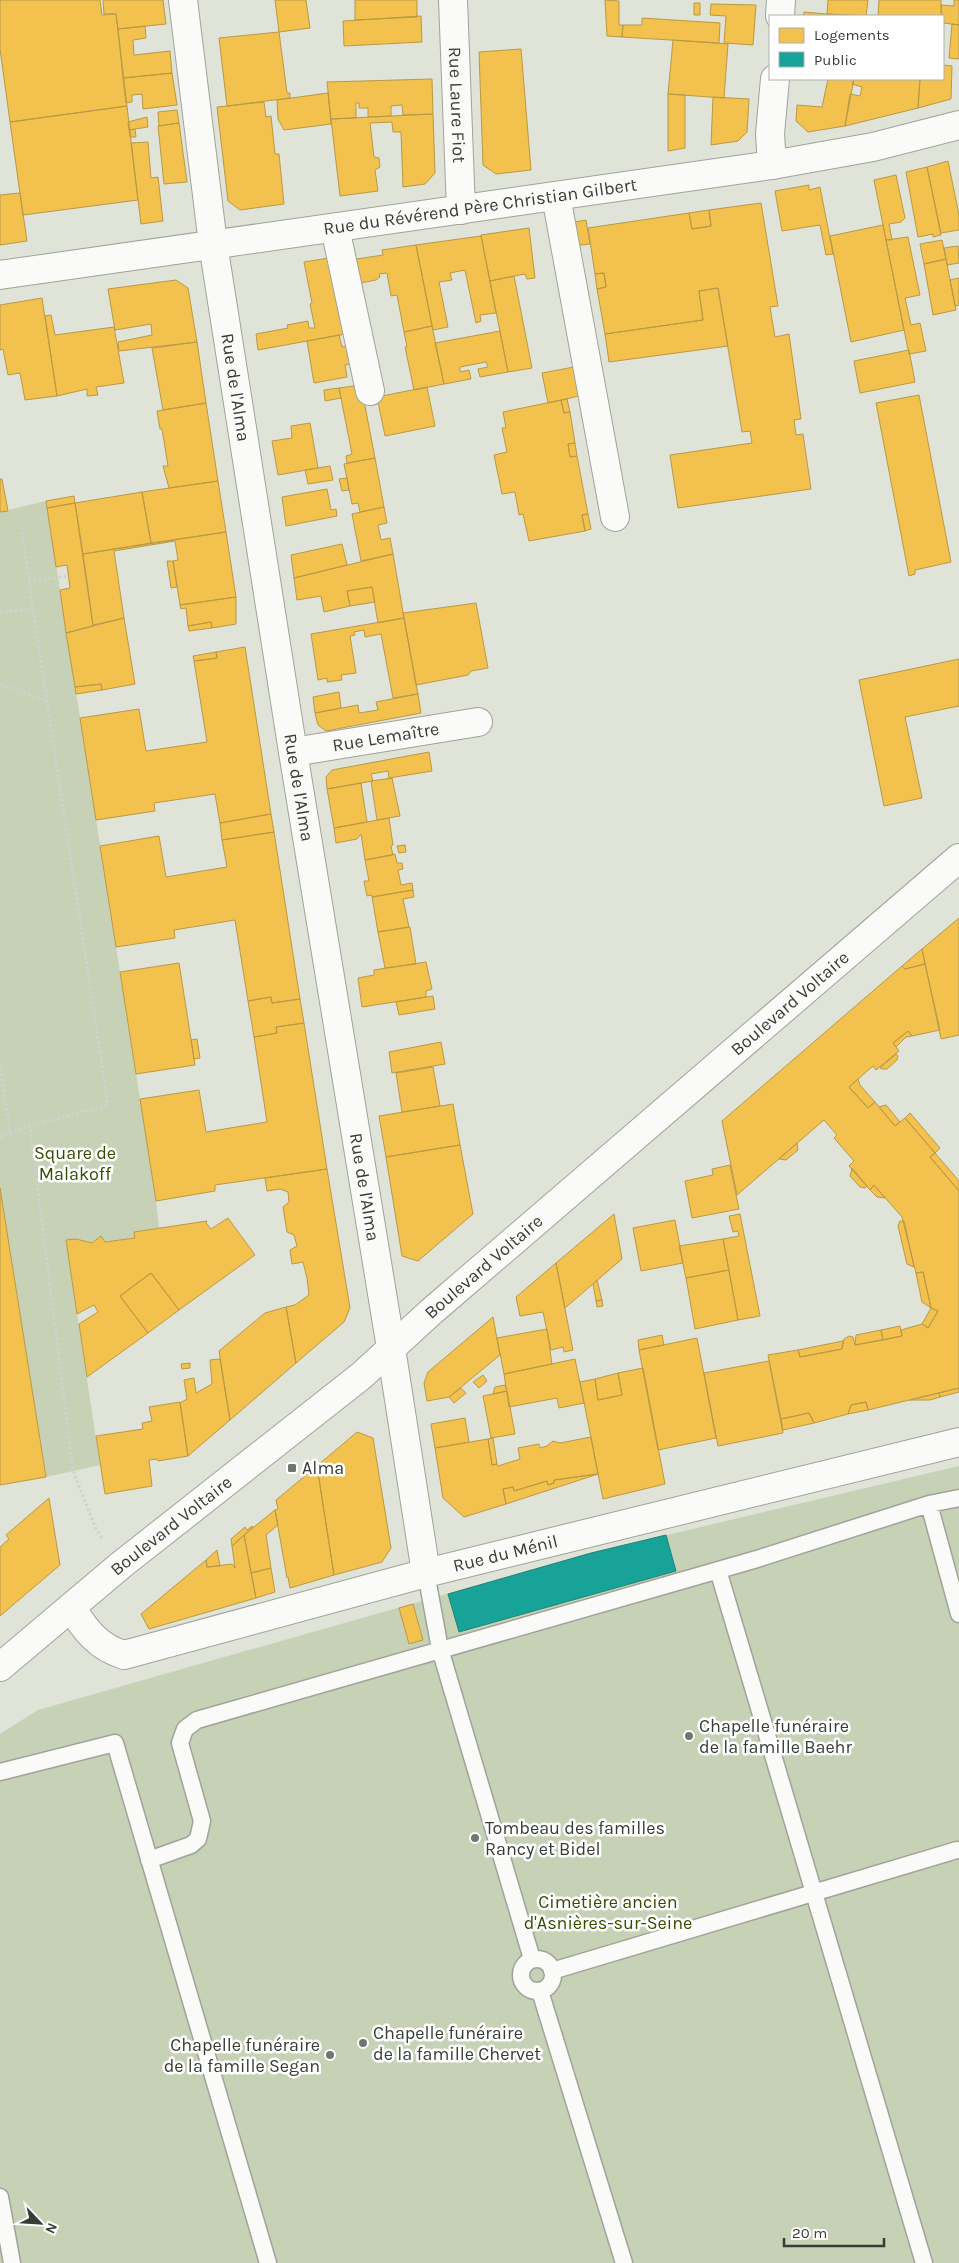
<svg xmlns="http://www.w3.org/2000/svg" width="959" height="2263" font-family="Karla,sans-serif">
	<rect width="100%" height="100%" fill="#dfe3d8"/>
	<path fill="#c7d1b5" d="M46 501 156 1201 159 1228 134 1232 135 1238 105 1242 101 1236 92 1243 76 1239 66 1241 100 1465 46 1477 0 1188V512Z
		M959 1466V2263H0V1734L38 1710 591 1553Z"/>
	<path fill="#f2c14e" stroke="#ba9946" d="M0 0H100L102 15 116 14 127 106 10 122 0 49Z
		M103 0H163L166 24 118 29 116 14H104Z
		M275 0H306L310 28 279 32Z
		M355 0H417V17L355 20Z
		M605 0 619 1V25H623L622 37 607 36Z
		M828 0H868L866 16 827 14Z
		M879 0H941V16H878Z
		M954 0H959V25L943 23 941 5 954 6Z
		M694 3H700V15H694Z
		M711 4 756 5 753 45 724 43 726 16 710 15Z
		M804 12 850 16H803Z
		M421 16 422 42 344 46 343 21Z
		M642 18 720 23 719 43 622 37 623 25H642Z
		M952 24 959 25V59L949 58Z
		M145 26 146 38 133 40 134 55 170 51 172 73 123 78 118 29Z
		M279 32 287 93H290V98L227 106 219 38Z
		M673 40 728 44 724 98 668 94Z
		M521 49 531 170 496 174 483 165 479 52Z
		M943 65 952 66 951 99 918 108 920 79H943Z
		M172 73 177 105 143 109 142 94 132 95V102L126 103 123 78Z
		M432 79 433 114 403 115 402 105 391 106V116L368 117V108H359V103H356V118L331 119 327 82Z
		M828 79H854L845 126 808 132 796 121 797 105 822 107Z
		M854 79H920L918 108 845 126 850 94 860 96 862 87 852 84Z
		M328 93 331 124 284 130 278 119 277 100Z
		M668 94 685 95V148L668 151Z
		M713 97 749 99 747 132 738 141 711 145Z
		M264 102 266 117 271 116 275 154H279L284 204 240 210 228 201 217 107Z
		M127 106 138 200 23 215 10 122Z
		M177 110 179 123 159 126 158 112Z
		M433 114 435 173 425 184 403 187 401 132H393L392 122 370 123 374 157 379 158 380 167 375 170 378 191 340 196 331 119Z
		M147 117 148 127 129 130 128 122Z
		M179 123 187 182 164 184 158 126Z
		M135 129 136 137H130L129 130Z
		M148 142 151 178 158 177 163 221 141 224 131 143Z
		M948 161 959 215V230L941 233 927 167Z
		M927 167 941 235 933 237V234L918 237 906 172Z
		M896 175 905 218 901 222 889 224 892 240H886L874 180Z
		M809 185V190L820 187 833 254 826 255 820 225 782 231 775 191Z
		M20 193 27 241 0 245V195Z
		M761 203 778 306 770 307 775 337 789 334 801 419 794 420 796 435 803 434 811 489 678 508 670 455 752 443 750 431 742 432 718 288 699 291 703 320 605 334 597 289 606 287 604 273 595 274 588 228 689 213 692 229 711 226 709 210Z
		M709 210 711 226 692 229 689 213Z
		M586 220 590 244 574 246 570 223Z
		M883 225 904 330 851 342 830 236Z
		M529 228 535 278 527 279 525 274 490 281 481 235Z
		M481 236 496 313 480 315 481 321 476 323 465 270 450 273 452 280 439 282 448 327 433 330 416 245Z
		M908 237 920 295 905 298 911 325 920 323 926 351 909 354 886 240Z
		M942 240 946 259 924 264 920 244Z
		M416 245 432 326 404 332 397 295 391 296 387 273 379 274 380 277 376 280 355 284 350 260 383 255 382 250Z
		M958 246 959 263 947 265 944 248Z
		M335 257 351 333 258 350 256 334 288 328 287 325 308 321 309 328H315L310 304 312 303 304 262Z
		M946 259 956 310 933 315 924 264Z
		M604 273 606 287 597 289 595 274Z
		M514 276 532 368 508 372 490 281Z
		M959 278V305L955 306 950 280Z
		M176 280 188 288 197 342 119 351 118 342 152 335 151 324 115 330 108 289Z
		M718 288 728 346 609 362 605 334 703 320 699 291Z
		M42 298 57 396 25 400 20 373 8 375 3 349 0 350V305Z
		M51 315 55 335 114 327 124 383 96 387 98 395 87 396V389L57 396 45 316Z
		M432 326 444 384 414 390 405 347H407L404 332Z
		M500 331 508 372 480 377 478 369 488 367 486 362 460 367V372L469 370 471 379 444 384 435 343Z
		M339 335 342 347 353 345 357 367 351 368 350 364 345 365 347 377 314 383 307 341Z
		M197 342 206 403 163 410 152 348Z
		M909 350 915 382 860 393 854 361Z
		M574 367 579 396 548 403 542 373Z
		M361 385 375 458 347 463 346 456 352 454 339 388Z
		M427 387 435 426 385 436 377 397Z
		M339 388 341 398 325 401 324 390Z
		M919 395 951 562 915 570V574L909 576 876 403Z
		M567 399 570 412 564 413 561 400Z
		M561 400 564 413 570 412 575 443 568 444 570 457 577 456 588 514 582 515 585 531 529 541 523 514 519 515 515 492 502 494 494 455 507 452 502 428H506L503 412Z
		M206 403 218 481 169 488 163 466H168L162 429H160L157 411Z
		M310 423 318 468 278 475 272 441 292 438 291 426Z
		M575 443 577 456 570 457 568 444Z
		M375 458 384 507 360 512 358 503 352 504 344 464Z
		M330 466 333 480 308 484 305 470Z
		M347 478 349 490 342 491 339 479Z
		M0 479H2L8 511 0 512Z
		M218 481 226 532 151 543 142 492Z
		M327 489 331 510 336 509 337 516 286 526 282 497Z
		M142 492 151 543 83 554 75 503Z
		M74 496 75 503 47 508 46 501Z
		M75 503 93 626 66 633 60 590 70 588 67 565 56 567 47 508Z
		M384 507 387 523 378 525 381 540 390 538 393 554 361 561 352 514Z
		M588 514 591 529 585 531 582 515Z
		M226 532 236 597 180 605 173 561 178 560 175 541 114 551 124 618 93 625 83 554Z
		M342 544 347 565 294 578 291 555Z
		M393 554 404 618 378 623 372 587 347 591 350 606 324 612 321 596 297 600 294 578Z
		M167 561H173L177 587 171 588Z
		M372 587 375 602 350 606 347 591Z
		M236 597V624L212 628 211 622 188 626 186 608 181 609 180 605Z
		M476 603 488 668 471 671 468 675 416 685 403 613Z
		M124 618 135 684 102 690 101 684 75 687 66 633Z
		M404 618 418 694 393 698 381 634 365 637 364 630 354 632 355 635 350 636 356 673 341 675 342 680 327 682V678L318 680 311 634Z
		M211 622 212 628 189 631 188 626Z
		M245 647 271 814 220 823 215 794 154 803 155 811 96 820 80 718 139 709 146 751 207 742 194 661 217 658 216 652Z
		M216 652 217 658 194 661 193 656Z
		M959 659V706L905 717 922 798 884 806 859 680Z
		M101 684 102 690 76 694 75 687Z
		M339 692 341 708 315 713 313 697Z
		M418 694 421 713 326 731 318 725 315 713 358 705 359 713 378 710 376 702Z
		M429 752 432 771 389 778 388 771 371 774 373 781 327 789 326 777 332 770Z
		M392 778 400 816 377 820 371 781Z
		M361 783 367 822 334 828 327 789Z
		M271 814 274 832 222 840 220 823Z
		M389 818 393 845 391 846 393 855 365 860 361 834 357 839 336 843 334 828Z
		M274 832 300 999 272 1003 271 997 248 1001 235 920 174 930 175 938 116 947 100 846 159 836 166 877 227 867 222 840Z
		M405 845 406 852 399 853 397 846Z
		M395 854 397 863H402L403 869 398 870 401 885 412 883 413 890 372 897V895L367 896 364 881H369L365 860Z
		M413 890 414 897 403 899 409 927 378 932 372 897Z
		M959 918V1035L941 1039 922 949Z
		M410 927 416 964 385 968 378 932Z
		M922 949 925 964 905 969 902 966Z
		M426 962 432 989 426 991V997L362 1007 358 978 374 975V970Z
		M179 963 195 1065 136 1074 120 972Z
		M925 964 940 1030 912 1036 908 1031 893 1043 899 1051 876 1070 873 1066 849 1087 868 1108 875 1102 895 1126 905 1118 935 1153 930 1157 959 1191V1388L868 1410 866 1402 851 1405 848 1414 814 1423 809 1413 781 1419 768 1355 798 1350 800 1357 842 1349 844 1339 849 1336 853 1337 855 1345 902 1336 901 1330 922 1324 928 1328 938 1311 931 1308 923 1272 916 1273 902 1217 874 1185 870 1190 849 1166 854 1161 834 1138 837 1135 824 1120 737 1195 722 1121 902 966 905 969Z
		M433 996 435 1009 399 1015 396 1002Z
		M271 997 272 1003 300 999 304 1023 276 1027 277 1033 254 1037 248 1001Z
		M304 1023 327 1169 215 1185V1191L156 1201 140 1099 199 1090 206 1132 267 1122 254 1037 277 1033 276 1027Z
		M908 1031 912 1036 906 1037 896 1047 893 1043Z
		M197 1039 200 1058 194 1059 191 1040Z
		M441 1042 445 1064 392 1073 389 1052Z
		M896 1054 898 1056 897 1060 887 1069H882L880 1068Z
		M433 1067 440 1106 402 1112 396 1073Z
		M858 1079 860 1085 875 1102 868 1108 849 1087Z
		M453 1104 460 1145 386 1157 379 1116Z
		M886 1105 900 1122 895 1126 879 1107Z
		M910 1113 940 1148 935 1153 905 1118Z
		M797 1143 798 1150 786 1160 779 1159Z
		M460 1145 473 1214 418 1261 402 1256 386 1157Z
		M935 1153 959 1181V1191L930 1157Z
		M730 1165 739 1209 692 1218 685 1181 713 1175 712 1169Z
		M852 1168 867 1186 865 1188 860 1187 850 1176Z
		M327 1169 350 1308 344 1322 296 1363 286 1307 295 1305 309 1295 307 1278 303 1262 292 1264 290 1250 297 1246 294 1235 287 1232 283 1207 289 1202 288 1192 280 1189 267 1191 265 1178Z
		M874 1185 885 1198 877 1197 870 1190Z
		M0 1188 46 1477 0 1485Z
		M614 1214 622 1259 565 1308 556 1263Z
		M740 1214 760 1316 738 1320 723 1239 739 1236 738 1231 733 1232 729 1216Z
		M228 1218 255 1255 179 1310 151 1273 120 1296 148 1333 87 1377 79 1324 98 1312 94 1305 77 1314 66 1240 76 1239 92 1243 101 1236 105 1242 135 1238 134 1232 207 1221 206 1223 211 1229Z
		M675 1220 683 1263 641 1271 633 1228Z
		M900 1221H904L914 1267 907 1264 898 1226Z
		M723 1239 729 1270 686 1278 679 1246Z
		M556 1263 573 1350 564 1352 563 1347 551 1350 543 1312 520 1316 516 1297Z
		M729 1270 738 1320 695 1329 686 1278Z
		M923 1272 931 1308 922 1302 916 1273Z
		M151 1273 179 1310 148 1333 120 1296Z
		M597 1280 602 1300 596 1301 593 1284Z
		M602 1300 603 1306 597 1307 596 1301Z
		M286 1307 296 1363 230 1420 219 1351 265 1313Z
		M931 1308 938 1311 928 1328 922 1324Z
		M493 1317 500 1355 449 1397 427 1401 424 1383 428 1372Z
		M900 1326 902 1336 883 1340 881 1330Z
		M547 1329 552 1364 504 1374 497 1338Z
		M881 1330 883 1340 855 1345 856 1335Z
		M662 1335 664 1345 639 1350 638 1340Z
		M697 1338 716 1438 658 1450 639 1350Z
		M843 1341 842 1349 800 1357 798 1350Z
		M220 1359 230 1420 188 1456 180 1403 187 1399 184 1380 194 1378 196 1393 212 1384 210 1360Z
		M575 1359 584 1403 559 1408 557 1398 509 1407 504 1374Z
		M769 1361 783 1433 718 1446 704 1373Z
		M190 1363V1368L182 1369 181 1364Z
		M643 1368 665 1484 603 1499 580 1382 595 1379 598 1400 622 1395 618 1373Z
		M618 1373 622 1395 598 1400 595 1379Z
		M483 1375 487 1381 479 1388 473 1382Z
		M505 1385 507 1391 493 1394 495 1387Z
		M461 1388 466 1393 454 1403 449 1397Z
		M959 1388V1392L940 1397 939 1393Z
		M507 1391 515 1434 491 1438 483 1396Z
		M939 1393 940 1397 930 1400H910Z
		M180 1402 188 1456 158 1461 157 1459 149 1460 152 1486 105 1494 96 1436 143 1429 142 1423 152 1421 149 1407Z
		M866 1402 868 1410 848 1414 851 1405Z
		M809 1413 814 1423 783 1430 781 1419Z
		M465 1418 469 1442 435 1448 431 1424Z
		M357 1432 373 1438 391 1548 382 1562 334 1575 317 1466Z
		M591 1437 598 1474 554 1480V1483L548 1485 547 1481 514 1491 513 1487 503 1489 506 1504 464 1517 443 1498 435 1448 488 1439 492 1465 497 1464 498 1466 520 1459 518 1448 539 1444 540 1448 547 1446 553 1441 560 1443Z
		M493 1438 497 1464 492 1465 488 1439Z
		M317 1466 334 1575 290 1588 288 1577 287 1578 275 1510 278 1509 276 1500Z
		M598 1474 506 1504 503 1489 513 1487 514 1491 547 1481 548 1485 554 1483V1480Z
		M49 1498 60 1565 0 1616V1547L9 1539 6 1535Z
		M275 1510 278 1525 266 1535 271 1568 251 1573 244 1535Z
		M252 1526 253 1527 232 1546 231 1539 245 1527 247 1530Z
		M244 1535 256 1598 149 1629 141 1614 206 1560 207 1567 232 1564 235 1568 232 1546Z
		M217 1550 220 1566 207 1567 206 1560Z
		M271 1568 275 1592 256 1598 251 1573Z
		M413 1604 423 1640 409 1644 399 1608Z"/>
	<path fill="#17a398" stroke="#21847a" d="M666 1535 676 1571 459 1632 448 1594 591 1553Z"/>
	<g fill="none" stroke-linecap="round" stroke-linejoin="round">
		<g stroke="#a0a39a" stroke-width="19">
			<path id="lane" d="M929 1504 959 1614
				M718 1570 924 2263
				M426 1573 440 1649 532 1959
				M0 1772 115 1743 268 2263
				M149 1860 191 1845 198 1839 202 1821 180 1743 185 1729 197 1720 757 1559 929 1504 959 1498
				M521 1975a16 16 0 1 1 32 0a16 16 0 1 1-32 0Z
				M552 1971 957 1850
				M540 1991 624 2263
				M0 2197 12 2263"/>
		</g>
		<g stroke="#a0a39a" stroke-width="30">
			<g id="street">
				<path id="s1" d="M183 0 213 244 293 752 391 1348 426 1573"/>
				<path id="s2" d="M453 0 461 210"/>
				<path d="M780 16 781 0"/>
				<path d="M772 165 770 134 775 79"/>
				<path d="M556 196 615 517"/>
				<path d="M335 228 370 391"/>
				<path id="s3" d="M0 275 772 165 873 147 959 125"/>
				<path id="s4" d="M293 752 478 722"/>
				<path id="s5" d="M71 1607C85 1630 98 1647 124 1655L426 1573 959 1442"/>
			</g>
		</g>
		<g stroke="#a0a39a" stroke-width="30">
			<g id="secondary">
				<path id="s6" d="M0 1667 121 1565 361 1376 432 1311 959 858"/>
			</g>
		</g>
		<path stroke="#d1d2d0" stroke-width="3" stroke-dasharray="2.5 2.5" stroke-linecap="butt" d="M22 532 33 609
			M29 581 68 576
			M0 612 33 609 108 1105 30 1126
			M0 684 46 700
			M0 1064 10 1134
			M0 1137 30 1126 73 1471 96 1529 103 1540"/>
		<use href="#lane" stroke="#fafbf9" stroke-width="16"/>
		<use href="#street" stroke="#fafbf9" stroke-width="28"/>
		<use href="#secondary" stroke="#fafbf9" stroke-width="28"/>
	</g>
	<g fill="#73766d" stroke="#fff" stroke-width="2">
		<rect x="287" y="1463" width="10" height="10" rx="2.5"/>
		<circle cx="689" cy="1736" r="5"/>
		<circle cx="475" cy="1838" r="5"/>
		<circle cx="363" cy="2043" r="5"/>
		<circle cx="330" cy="2055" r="5"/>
	</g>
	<g text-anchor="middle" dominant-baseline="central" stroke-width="5" stroke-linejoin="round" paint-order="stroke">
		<g font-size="18" fill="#393c34" stroke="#fff">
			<text stroke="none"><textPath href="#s2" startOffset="105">Rue Laure Fiot</textPath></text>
			<text stroke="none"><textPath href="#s3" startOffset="485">Rue du Révérend Père Christian Gilbert</textPath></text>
			<text stroke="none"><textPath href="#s1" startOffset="391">Rue de l'Alma</textPath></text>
			<text stroke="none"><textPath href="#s4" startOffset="94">Rue Lemaître</textPath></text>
			<text stroke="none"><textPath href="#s1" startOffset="796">Rue de l'Alma</textPath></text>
			<text stroke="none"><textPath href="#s6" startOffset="1032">Boulevard Voltaire</textPath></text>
			<text stroke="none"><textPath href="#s1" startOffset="1201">Rue de l'Alma</textPath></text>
			<text stroke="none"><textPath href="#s6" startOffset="628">Boulevard Voltaire</textPath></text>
			<text stroke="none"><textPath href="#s6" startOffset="222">Boulevard Voltaire</textPath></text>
			<text stroke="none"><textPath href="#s5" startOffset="468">Rue du Ménil</textPath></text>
		</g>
		<g font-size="18" fill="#394b00" stroke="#fff">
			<text x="75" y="1153">Square de<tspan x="75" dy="21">Malakoff</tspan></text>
			<text x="608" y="1902">Cimetière ancien<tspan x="608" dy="21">d'Asnières-sur-Seine</tspan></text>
		</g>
		<g font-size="18" fill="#393c34" stroke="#fff" text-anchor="start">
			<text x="302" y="1468">Alma</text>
			<text x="699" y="1726">Chapelle funéraire<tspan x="699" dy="21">de la famille Baehr</tspan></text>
			<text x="485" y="1828">Tombeau des familles<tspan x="485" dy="21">Rancy et Bidel</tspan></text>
			<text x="373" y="2033">Chapelle funéraire<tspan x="373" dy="21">de la famille Chervet</tspan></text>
			<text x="320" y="2045" text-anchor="end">Chapelle funéraire<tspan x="320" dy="21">de la famille Segan</tspan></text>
		</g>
	</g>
	<rect x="769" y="15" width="175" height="65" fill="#ffffff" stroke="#b0b1ae"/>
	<rect x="779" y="28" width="25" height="15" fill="#f2c14e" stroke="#b0b1ae"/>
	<text x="814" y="40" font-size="15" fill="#393c34">Logements</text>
	<rect x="779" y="52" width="25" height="15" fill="#17a398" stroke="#b0b1ae"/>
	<text x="814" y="65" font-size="15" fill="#393c34">Public</text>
	<g transform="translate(40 2223) rotate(115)" stroke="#ffffff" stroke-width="4" paint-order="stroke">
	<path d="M0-4L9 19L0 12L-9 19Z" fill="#393c34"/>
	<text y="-8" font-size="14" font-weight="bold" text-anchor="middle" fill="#393c34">N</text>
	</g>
	<path d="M784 2238v8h100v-8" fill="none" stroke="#393c34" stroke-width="2.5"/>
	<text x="792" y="2238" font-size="15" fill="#393c34" stroke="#ffffff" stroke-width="4" paint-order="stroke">20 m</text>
</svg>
